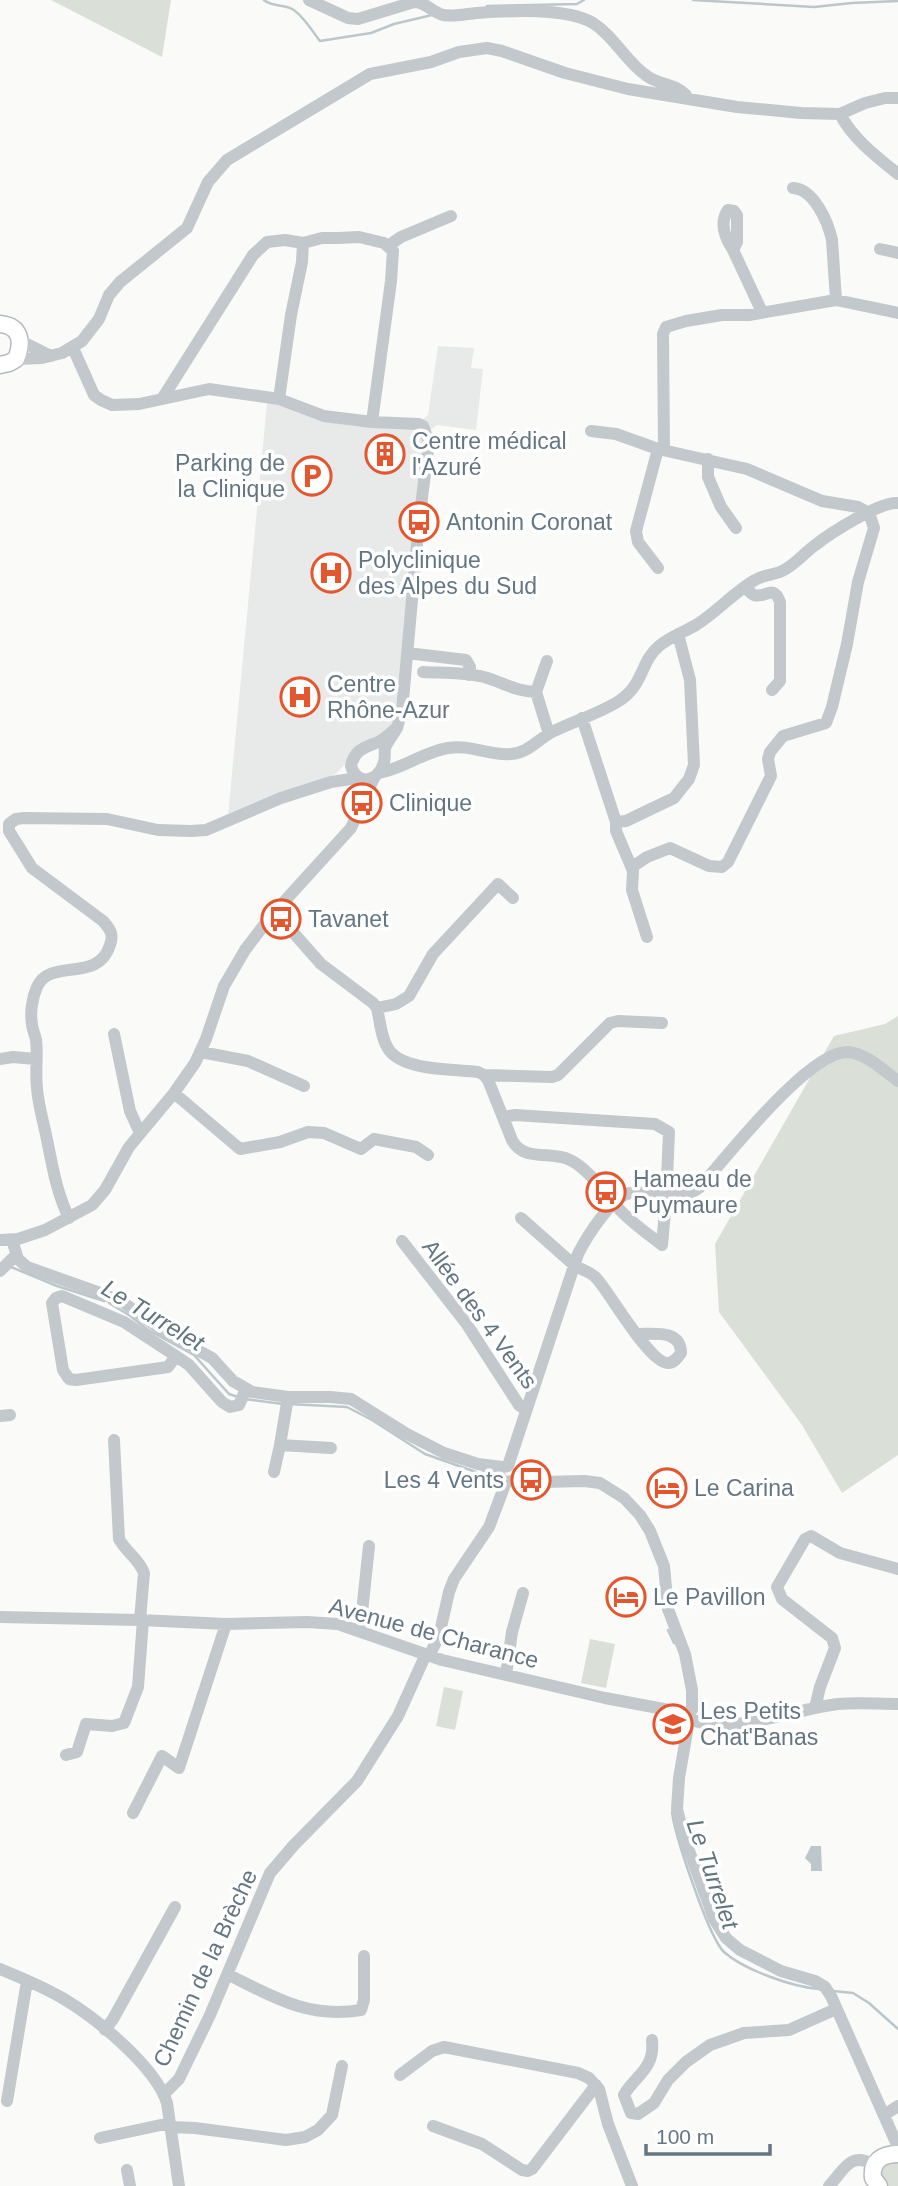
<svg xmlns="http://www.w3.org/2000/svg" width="898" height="2186" font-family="Helvetica,sans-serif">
	<rect width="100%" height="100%" fill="#fafaf8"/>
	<path fill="#e8e9e9" d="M438 346 474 348 471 368 483 369 476 430 437 425 423 436 398 711 392 729 346 763 337 773 323 780 228 816 267 403 413 427 428 415Z"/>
	<path fill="#dadfd7" d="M51 0H171L162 57Z
		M898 1016V1455L842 1493 802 1425 719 1312 715 1244 834 1036 885 1024Z
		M590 1639 615 1644 606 1688 581 1683Z
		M444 1687 463 1691 455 1730 436 1726Z
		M898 2160V2186H889L880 2177 881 2165Z"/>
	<path fill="#bbc7cb" d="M811 1846H821L822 1871H811V1864L805 1858Z"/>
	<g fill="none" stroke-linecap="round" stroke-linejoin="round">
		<path stroke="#bbc7cb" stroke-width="2.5" d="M264 0C272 7 283 4 292 9 303 15 312 31 320 41L371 33 394 24 432 15
			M693 0 814 7 852 3 898 1
			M487 6 577 4 584 0
			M11 1267 57 1286 104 1301
			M109 1303 129 1315 148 1330 194 1355 229 1394 238 1397
			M244 1399 283 1404
			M289 1404 347 1407 372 1420 425 1454 476 1472
			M668 1630 674 1643
			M672 1812C675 1836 709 1938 724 1952 744 1970 793 1987 819 1989
			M833 1991 853 1993 869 2003 898 2029"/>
		<g stroke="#b5babe" stroke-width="19">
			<path id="major" d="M0 324C21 326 23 342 16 359L9 363 0 365
				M879 2186 873 2178C871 2161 882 2154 898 2154"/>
		</g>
		<path stroke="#c3c8cc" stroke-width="12" d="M309 0 348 18 358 19 414 2C426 2 432 12 443 15 453 17 466 14 476 13 507 11 566 7 593 23 615 37 626 62 647 76 659 85 676 84 686 95
			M840 114C852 138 877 157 898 174
			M793 188C814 189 828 222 832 240L836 300
			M388 246 401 237 451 216
			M880 249 898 253
			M733 250C725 238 719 223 728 210L734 211 737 215V242L733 250 762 312
			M21 341 51 356
			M73 348 94 395 101 400 112 405 139 404 209 389 279 399 324 416 372 422 419 424 423 426 429 442 419 522 402 711C400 716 399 722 397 728 393 735 388 741 385 748 384 754 386 759 383 765 377 782 357 786 351 766 354 751 363 748 376 743 384 740 390 734 396 728
			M16 359 42 358 62 353 82 341 99 319 109 295 120 282 187 228 208 182 227 160 370 74 431 62 459 52 487 48 502 51 565 73 628 89 737 107 801 113 840 114 865 103 885 98H898
			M162 399 253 255 267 242 285 240 303 243 322 238H338L359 237 384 243 393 251 391 281 372 422
			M279 399 291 315 302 262 303 243
			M591 431 616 434 658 449 747 469 822 501 858 507 869 513
			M664 450 663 334 666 327 686 321 722 315H749L836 300 898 313
			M708 459V477L721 507 736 528
			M658 568 638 542 636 531 658 449
			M745 587C747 589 751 594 754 595 766 599 773 583 780 602V681L772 690
			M407 653 466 660 470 667 469 675
			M547 661 536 692 549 734
			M423 672C442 673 464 672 484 677 502 682 517 692 536 692
			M582 718 616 822V831L633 871 632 890 647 937
			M378 773C403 769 423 752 448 748 470 744 489 756 511 754 528 753 537 740 552 732 574 721 598 714 619 701 644 685 640 662 659 646 670 637 684 632 696 625 717 612 734 592 755 580 763 575 772 575 780 572 793 567 803 554 814 546 829 534 880 501 898 503
			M616 822 626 821 674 798 689 779 694 765 690 680 678 634
			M632 867 647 857 670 848 709 866 722 867 728 862 771 776 768 759 770 752 783 736 826 723 832 707 847 644 858 582 874 528 869 513
			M275 912 321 964 373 1003 377 1008C380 1021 381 1039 389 1050 404 1071 454 1069 478 1072L484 1075 552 1077 558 1075 610 1023 618 1021 662 1023
			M377 1008 396 1004 409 996 433 954 498 884 513 898
			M114 1034 130 1111 140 1133
			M201 1052 248 1061 304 1086
			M0 1059 13 1057 35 1059
			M484 1075 488 1080 512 1140C524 1163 551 1150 570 1160 588 1168 607 1196 620 1210 632 1223 648 1234 662 1245L666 1201 669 1132 655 1124 515 1115 503 1117
			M174 1093 240 1149 280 1142 308 1132 324 1133 361 1149 374 1139 416 1147 428 1155
			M69 1218C56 1192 52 1163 46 1135 43 1120 38 1104 37 1088 35 1072 38 1055 36 1040 35 1034 32 1029 32 1024 30 1013 32 998 37 987 50 957 98 984 110 945 114 934 110 929 103 921L32 868 9 831V824L16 819 24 818 107 819 158 830 191 831 206 830 281 798 331 782 357 778
			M521 1218 574 1265C581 1270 592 1272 597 1279 610 1293 650 1364 668 1363 674 1363 678 1357 681 1353 681 1329 653 1334 637 1334
			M0 1240 18 1239 45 1230 92 1205 105 1190 129 1147 174 1093 195 1063 206 1039 224 986 245 950 271 916 351 828 374 778
			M12 1240 18 1259 27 1267 103 1294 124 1303 164 1332 212 1358 233 1381 252 1392 288 1397H330L351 1399 407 1434 444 1453 478 1464 502 1467 508 1466
			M402 1241 466 1323 519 1405 526 1410
			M0 1271 16 1255
			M176 1356 168 1367 76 1380 69 1379 63 1370 52 1303 56 1298 62 1296 124 1322 176 1356 189 1365 222 1402 230 1407 239 1405 246 1389
			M288 1397 280 1445 331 1448
			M0 1416 10 1415
			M114 1440 119 1539C126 1552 139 1559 144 1573L140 1620
			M508 1466 578 1254C586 1238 612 1196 630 1193 654 1189 676 1205 699 1188 726 1158 808 1052 847 1052 866 1053 883 1070 898 1081
			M486 1468 499 1474 501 1479 505 1482 526 1479 543 1482 584 1481 600 1483 624 1498 640 1515 650 1531 664 1566 668 1609 685 1654 692 1690V1710
			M274 1472 280 1445
			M0 1617 140 1620 226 1624 307 1622 338 1624 442 1660 605 1698 685 1713
			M360 1631 369 1546
			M429 1656 439 1636 449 1592 454 1579 489 1527 506 1482
			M506 1675 512 1632 523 1593
			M815 1708 820 1687 835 1648 832 1638 782 1599 777 1587 805 1539 811 1536 840 1553 898 1569
			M689 1720 679 1778 677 1809 684 1837 714 1919 726 1938 740 1950 781 1971 815 1981 825 1987 831 1996 898 2147
			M692 1720C735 1735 794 1709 838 1704 858 1702 878 1704 898 1704
			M66 1755 77 1752 86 1724 112 1726 124 1723 138 1687 143 1620
			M133 1813 162 1756 179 1768 226 1624
			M0 1969C22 1978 44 1987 64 1999 96 2018 156 2067 167 2103L179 2186
			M229 1975C273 1997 309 2019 361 2010L364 2000V1956
			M105 2030 113 2019 175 1907
			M652 2040C655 2070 635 2075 624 2095L631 2113 638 2114 654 2103 668 2080 686 2062 710 2045 744 2033 789 2030 836 2009
			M400 2075 432 2051 444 2047 578 2073 589 2078 599 2089 608 2124 632 2186
			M164 2094 179 2079 210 2015 270 1873 294 1845 357 1781 398 1716 426 1654
			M7 2101 27 1981
			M884 2115 898 2106
			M433 2126 482 2144 522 2170 528 2171 532 2169 596 2085
			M171 2127 195 2128 286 2140 305 2137 318 2130 332 2115 342 2066
			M100 2138 170 2123
			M127 2170 130 2186
			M829 2186C845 2169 850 2151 874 2165"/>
		<use href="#major" stroke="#fff" stroke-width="16"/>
	</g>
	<defs>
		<g id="building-ring" transform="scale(2.0125)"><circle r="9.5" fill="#fff" stroke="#e4572e" stroke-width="1.5"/><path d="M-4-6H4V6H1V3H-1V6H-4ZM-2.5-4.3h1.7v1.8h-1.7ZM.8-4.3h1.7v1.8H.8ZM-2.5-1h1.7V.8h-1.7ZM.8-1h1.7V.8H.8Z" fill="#e4572e"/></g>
		<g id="parking-ring" transform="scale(2.0125)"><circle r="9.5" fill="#fff" stroke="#e4572e" stroke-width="1.5"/><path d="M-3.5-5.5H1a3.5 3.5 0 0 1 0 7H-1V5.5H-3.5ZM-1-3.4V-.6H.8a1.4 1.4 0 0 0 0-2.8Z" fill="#e4572e"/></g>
		<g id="bus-ring" transform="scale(2.0125)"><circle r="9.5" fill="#fff" stroke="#e4572e" stroke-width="1.5"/><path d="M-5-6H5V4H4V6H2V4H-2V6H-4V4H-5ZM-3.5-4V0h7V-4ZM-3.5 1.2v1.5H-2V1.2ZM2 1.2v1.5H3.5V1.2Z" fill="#e4572e"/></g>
		<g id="hospital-ring" transform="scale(2.0125)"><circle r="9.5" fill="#fff" stroke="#e4572e" stroke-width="1.5"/><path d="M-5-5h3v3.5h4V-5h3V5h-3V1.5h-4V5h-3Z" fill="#e4572e"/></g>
		<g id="hotel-ring" transform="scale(2.0125)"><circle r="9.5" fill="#fff" stroke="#e4572e" stroke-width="1.5"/><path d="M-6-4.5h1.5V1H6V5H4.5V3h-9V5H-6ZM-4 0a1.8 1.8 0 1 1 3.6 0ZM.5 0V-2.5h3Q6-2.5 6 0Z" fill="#e4572e"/></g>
		<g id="school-ring" transform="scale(2.0125)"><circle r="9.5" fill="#fff" stroke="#e4572e" stroke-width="1.5"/><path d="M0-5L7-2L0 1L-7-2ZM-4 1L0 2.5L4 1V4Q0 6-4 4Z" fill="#e4572e"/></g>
	</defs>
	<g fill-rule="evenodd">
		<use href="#building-ring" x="385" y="454"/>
		<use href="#parking-ring" x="312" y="476"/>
		<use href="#bus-ring" x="419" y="522"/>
		<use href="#hospital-ring" x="331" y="573"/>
		<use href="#hospital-ring" x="300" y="697"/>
		<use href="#bus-ring" x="362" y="803"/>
		<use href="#bus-ring" x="281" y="919"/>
		<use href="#bus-ring" x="606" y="1192"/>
		<use href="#bus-ring" x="531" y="1480"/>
		<use href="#hotel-ring" x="667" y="1488"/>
		<use href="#hotel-ring" x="626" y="1597"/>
		<use href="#school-ring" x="673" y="1724"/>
	</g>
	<g text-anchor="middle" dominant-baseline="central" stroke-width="7" stroke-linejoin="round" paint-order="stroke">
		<g font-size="23" fill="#657683" stroke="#fff" text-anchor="start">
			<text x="412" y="441">Centre médical<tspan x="412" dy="26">l'Azuré</tspan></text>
			<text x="285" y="463" text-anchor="end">Parking de<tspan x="285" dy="26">la Clinique</tspan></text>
			<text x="446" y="522">Antonin Coronat</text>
			<text x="358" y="560">Polyclinique<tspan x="358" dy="26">des Alpes du Sud</tspan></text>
			<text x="327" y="684">Centre<tspan x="327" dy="26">Rhône-Azur</tspan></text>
			<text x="389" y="803">Clinique</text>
			<text x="308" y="919">Tavanet</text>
			<text x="633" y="1179">Hameau de<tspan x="633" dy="26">Puymaure</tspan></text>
			<text x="504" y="1480" text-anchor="end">Les 4 Vents</text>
			<text x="694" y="1488">Le Carina</text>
			<text x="653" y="1597">Le Pavillon</text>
			<text x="700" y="1711">Les Petits<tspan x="700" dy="26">Chat'Banas</tspan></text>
		</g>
		<g font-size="23" fill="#657683" stroke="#fff">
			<text transform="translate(480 1314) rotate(54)">Allée des 4 Vents</text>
			<text transform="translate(434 1633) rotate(15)">Avenue de Charance</text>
			<text transform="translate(205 1968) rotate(-65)">Chemin de la Brèche</text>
		</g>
		<g font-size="24" font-style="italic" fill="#60757c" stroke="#fff">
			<text transform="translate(153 1315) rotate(31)">Le Turrelet</text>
			<text transform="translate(713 1874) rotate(71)">Le Turrelet</text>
		</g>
	</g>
	<path d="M646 2144v10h124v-10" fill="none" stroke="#657683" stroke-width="3.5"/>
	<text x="656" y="2144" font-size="21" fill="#657683" stroke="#ffffff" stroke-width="5" paint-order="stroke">100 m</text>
</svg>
